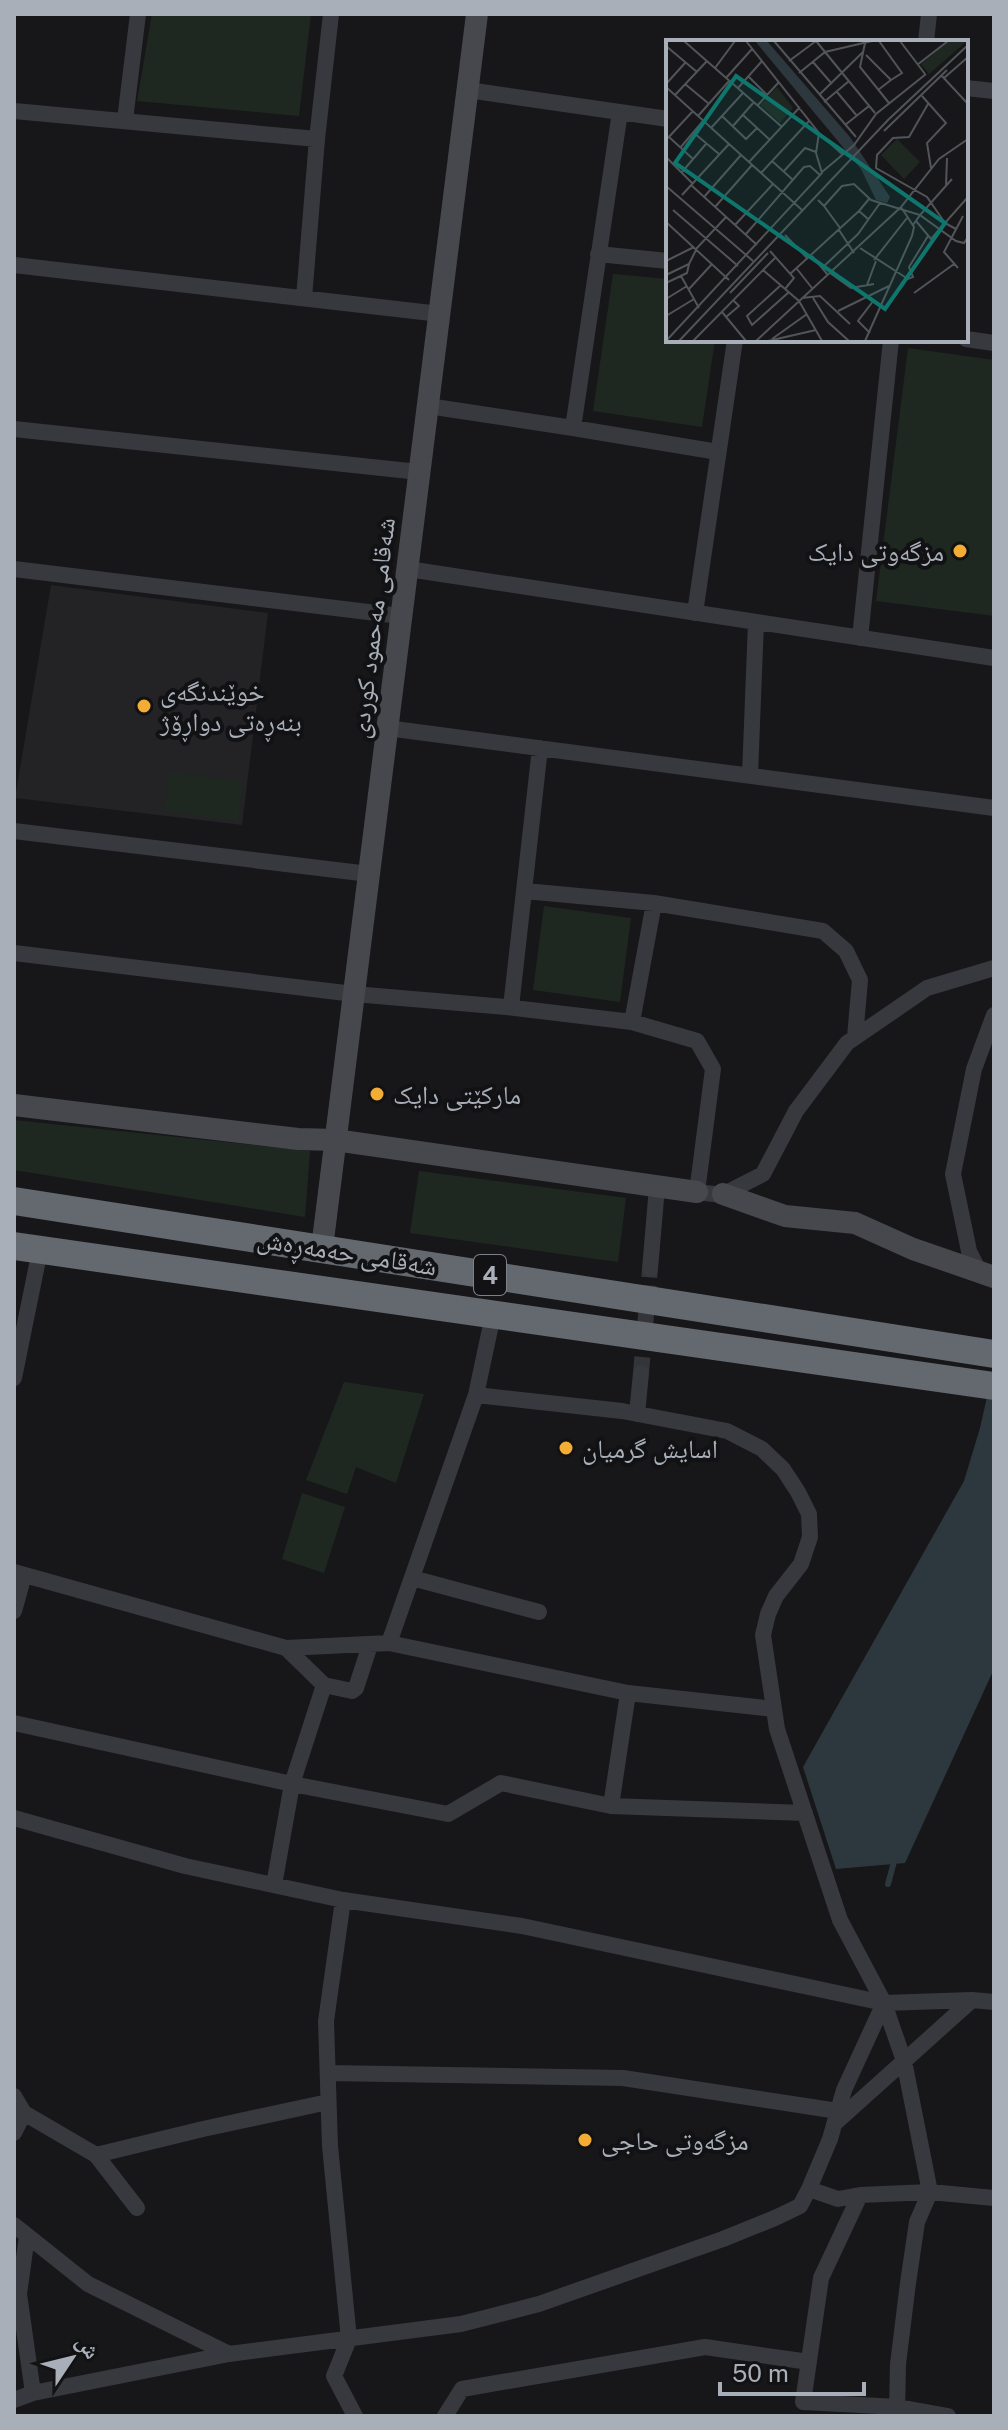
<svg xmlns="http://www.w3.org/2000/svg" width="1008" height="2430" font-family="'Public Sans','Noto Naskh Arabic',sans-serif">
	<rect width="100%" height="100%" fill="#171719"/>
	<path fill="#232326" d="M51 585 268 613 242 825 15 798Z"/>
	<path fill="#1f2820" d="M152 14H311L299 116 137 101Z
		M613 274 668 279V340H715L702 427 593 411Z
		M908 348 994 360V616L876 601Z
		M169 772 243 781 238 821 165 811Z
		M544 906 631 918 620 1002 533 990Z
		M14 1120 310 1151 305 1217 14 1170Z
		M419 1171 626 1198 618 1262 410 1233Z
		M344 1382 424 1394 396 1483 356 1467 347 1494 306 1480Z
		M302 1493 345 1507 324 1573 282 1559Z"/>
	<path fill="#2d373e" d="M994 1366V1669L905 1863 836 1869 803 1767 964 1481 980 1428Z"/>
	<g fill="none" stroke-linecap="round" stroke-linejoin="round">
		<path stroke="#2d373e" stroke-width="6" d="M888 1884 895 1858"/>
		<path stroke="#343539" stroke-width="16" stroke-dasharray="16 8" stroke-linecap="butt" d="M641 1373 650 1269"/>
		<path stroke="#38393e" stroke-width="16" d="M926 42 929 14
			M966 88 994 91
			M468 90 668 119
			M14 111 317 139
			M620 112 573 428 718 452
			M125 120 138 14
			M598 254 668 261
			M14 265 440 314
			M304 298 317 139 331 14
			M966 339 994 343
			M428 406 573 428
			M14 429 419 472
			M14 569 401 616
			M408 569 994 658
			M695 613 735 340
			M860 638 891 340
			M387 728 994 808
			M750 775 756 622
			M14 831 369 874
			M525 891 654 903 823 931 846 951 860 980 855 1037
			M14 953 354 994 506 1007 632 1022 697 1041 713 1069 697 1192 722 1195 763 1174 796 1111 847 1043 927 988 994 968
			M511 1007 540 748
			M632 1022 654 903
			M650 1269 657 1187
			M981 1275 969 1251 953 1174 974 1069 994 1015
			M493 1315 476 1395 622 1411 727 1431 762 1449 783 1469 798 1492 809 1514 810 1537 801 1564 776 1596 768 1614 763 1635 777 1729 840 1920 884 2003 904 2061 930 2192 860 2195 838 2199 809 2189
			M14 1378 40 1250
			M637 1414 641 1373
			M14 1572 286 1648 389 1643 628 1693
			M412 1578 539 1612
			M14 1611 24 1575
			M389 1643 476 1395
			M286 1648 324 1685
			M14 1723 292 1784 448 1814 501 1783 611 1806 805 1813
			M611 1806 628 1693 774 1709
			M14 1818 185 1866 343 1900 522 1926 884 2003 972 2000 994 2002
			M274 1885 292 1784 324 1685 352 1691 356 1688 370 1645
			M343 1900 326 2021 330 2146 349 2339 334 2376 355 2416
			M328 2073 623 2078 838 2111
			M14 2096 24 2113 96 2155 137 2208
			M834 2124 972 2000
			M14 2133 24 2113
			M96 2155 203 2129 328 2102
			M860 2195 821 2278 803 2402 898 2407 948 2416
			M14 2225 88 2284 229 2354
			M27 2236 19 2294 33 2393
			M14 2400 33 2393 229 2354 461 2324 539 2304 723 2239 775 2218 800 2206 809 2189 830 2139 844 2090 884 2003
			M897 2414 898 2364 908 2283 917 2222 930 2192 994 2198
			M445 2416 462 2389 705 2347 809 2362"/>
		<path stroke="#46484e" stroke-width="22" d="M14 1105 298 1139 335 1140 697 1192
			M723 1194 785 1216 855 1223 913 1249 994 1277
			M322 1248 477 14"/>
		<path stroke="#64686f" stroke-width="28" d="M14 1201 994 1354
			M14 1246 994 1386"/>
	</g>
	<g fill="#f3ad35" stroke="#121214" stroke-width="3">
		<circle cx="960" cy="551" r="8"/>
		<circle cx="144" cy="706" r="8"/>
		<circle cx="377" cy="1094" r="8"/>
		<circle cx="566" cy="1448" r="8"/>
		<circle cx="585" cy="2140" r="8"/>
	</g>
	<g text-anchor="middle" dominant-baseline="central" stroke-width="8" stroke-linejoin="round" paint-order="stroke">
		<rect fill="#121214" stroke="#7c8088" stroke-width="2" x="474" y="1255" width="32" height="40" rx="6"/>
		<g font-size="24" font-weight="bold" fill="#a9afb9">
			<text x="490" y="1275">4</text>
		</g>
		<g font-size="26" fill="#a9afb9" stroke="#121214" text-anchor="start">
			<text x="944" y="551" text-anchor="end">مزگەوتی دایک</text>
			<text x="160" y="691">خوێندنگەی<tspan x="160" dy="30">بنەڕەتی دواڕۆژ</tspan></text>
			<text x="393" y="1094">مارکێتی دایک</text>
			<text x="582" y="1448">اسايش گرميان</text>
			<text x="601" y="2140">مزگەوتی حاجی</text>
		</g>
		<g font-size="26" fill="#a9afb9" stroke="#121214">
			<text transform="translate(372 628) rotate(-83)">شەقامی مەحمود کوردی</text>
			<text transform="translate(347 1252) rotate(9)">شەقامی حەمەڕەش</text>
		</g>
	</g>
	<g transform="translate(666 40)">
		<rect width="302" height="302" fill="#171719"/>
		<path d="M283 1H301L263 34 255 24ZM111 47 127 68 114 83 94 65ZM231 99 254 122 238 139 215 115Z" fill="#1f2820"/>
		<path d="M89 1H101L184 97 224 157 221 163 210 160 195 129Z" fill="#2d373e"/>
		<path fill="none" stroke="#515459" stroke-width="2" d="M18 1 116 87M108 1 190 97M150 1 209 73M213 1 236 33 225 40M234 1 259 34M199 3 194 27 223 63M0 6 31 32M200 15 225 40 212 50M123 21 150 1M147 22 166 44M251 25 282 1M49 28 69 1M133 33 159 12 206 1M275 35 302 64M83 37 101 55M60 38 86 9M278 38 302 17M0 44 19 23M19 44 42 63M0 47 136 170M72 48 96 21M171 52 191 76M9 55 41 21M153 55 197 12M256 56 280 83 261 103 265 128M158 62 183 41M262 64 243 97 227 98 211 115 210 128 261 157 279 183 302 157M91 66 113 42M77 75 104 100M32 76 63 41M56 76 80 99 91 88M179 85 203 66M67 86 88 62M45 88 77 53M218 91 281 30M28 93 53 114M153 93 177 115M3 97 27 119M0 100 27 71M14 108 37 81M0 117 26 143M106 121 127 140M83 122 134 67M118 131 139 108 150 112M16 132 40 104M156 132 188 105 210 74 260 34M95 133 144 80M286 139 254 175 290 201 298 203 302 197M25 145 91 205M0 146 87 221M280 146 281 118M16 155 63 104M38 157 75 115M152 160 158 166 176 146 188 144 205 160 254 175 247 185M158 166 174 188M49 167 86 125M7 170 72 226M202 179 193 171 203 159M250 181 265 199 279 183 290 189M0 182 63 240M69 185 107 144M173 190 188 213M80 194 138 127 144 126 154 135M119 195 142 219M194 208 242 239 247 237 243 227 262 196M30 209 60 177M104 211 128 238 119 249M146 216 162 235M208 220 241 178M0 221 28 207M156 228 192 194 214 163M292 228 278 212 297 176M131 229 146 248M97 230 133 261 156 301M164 233 185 248 208 244M124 234 193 171M0 235 23 224 30 210M15 236 33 268M0 243 21 233 23 224M115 245 81 276 86 285 123 252M201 245 210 221M23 249 46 224M64 253 102 213M248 253 288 224M136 258 154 256 184 284M147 258 162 282 183 301M0 259 21 246M172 271 223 246M56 272 80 301M0 276 28 259M60 277 73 266 67 260M204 293 192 281 208 260M106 299 141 274M0 301 156 133 150 113 153 93 80 1M13 301 222 80 302 5M27 301 110 217M90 301 235 167 273 119 302 99M102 301 150 290M199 301 246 196 248 187 235 167"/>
		<path fill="#0f766e" fill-opacity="0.15" stroke="#0f766e" stroke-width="4" d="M70 36 279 183 219 269 9 123Z"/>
		<rect width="302" height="302" fill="none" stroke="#a9afb9" stroke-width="4"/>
	</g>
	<rect width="1008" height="2430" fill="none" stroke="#a9afb9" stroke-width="32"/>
	<g transform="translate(72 2358) rotate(55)" stroke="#121214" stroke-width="6" paint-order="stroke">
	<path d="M0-6L14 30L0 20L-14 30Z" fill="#a9afb9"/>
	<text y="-12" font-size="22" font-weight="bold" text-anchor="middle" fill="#a9afb9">ش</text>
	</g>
	<path d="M720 2382v12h144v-12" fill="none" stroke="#a9afb9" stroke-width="4"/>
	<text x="732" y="2382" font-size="24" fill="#a9afb9" stroke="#121214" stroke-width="6" paint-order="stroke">50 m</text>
</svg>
